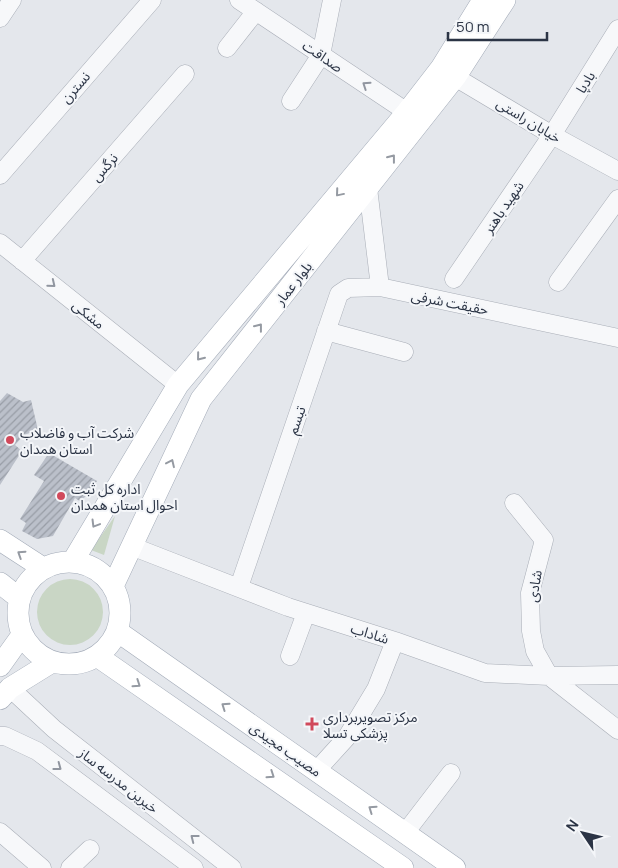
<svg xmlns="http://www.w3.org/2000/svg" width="618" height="868" font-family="Manrope,'Noto Sans Arabic',sans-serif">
	<defs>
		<pattern id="building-hatch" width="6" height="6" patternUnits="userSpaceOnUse" patternTransform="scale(1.25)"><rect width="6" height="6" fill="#bbc0ca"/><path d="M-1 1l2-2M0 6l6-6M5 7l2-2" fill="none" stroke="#989da6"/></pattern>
	</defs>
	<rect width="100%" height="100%" fill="#e4e7ec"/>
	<path fill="#c9d6c5" d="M115 516 104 555 91 550Z
		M37 612a33 33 0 1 1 66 0a33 33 0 1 1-66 0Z"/>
	<path fill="url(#building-hatch)" d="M7 393 23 402 31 400 38 430 24 435 15 445 22 451 0 485V401Z
		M49 453 97 481 81 502 75 498 53 536 37 539 22 531 26 523 20 519 44 481 34 475Z"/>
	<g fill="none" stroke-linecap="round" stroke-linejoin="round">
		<g stroke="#a9aeb7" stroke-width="19">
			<path id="minor" d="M239 0 407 112
				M0 18 12 0
				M227 48 256 11
				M445 71 552 135 618 171
				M291 101 321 55 332 0
				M0 175 152 0
				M368 188 380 287 618 338
				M0 243 178 385
				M22 261 185 74
				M454 279 552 135 618 29
				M558 282 618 199
				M326 331 404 352
				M514 503 544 540 530 593 531 631 535 651 549 676 618 730
				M131 546 288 607 395 641 485 673 549 676 618 675
				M239 587 339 294 348 288 380 287
				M290 656 306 613
				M10 688 54 729 232 868
				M0 736H5L37 751 194 868
				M317 770 347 737 376 689 395 641
				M0 832 42 868
				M405 833 451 773
				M70 868 90 849"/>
		</g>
		<g stroke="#a3abb8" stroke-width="22">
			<path id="major" d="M0 540 43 568
				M73 561 178 385 407 112 441 68 483 0
				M18 613a51 51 0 1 1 102 0a51 51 0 1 1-102 0Z
				M0 583 19 598
				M113 586 201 399 456 76 505 0
				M117 631 455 868
				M97 656 403 868
				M0 666 22 635
				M0 699 10 688 52 662"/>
		</g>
		<use href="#minor" stroke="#f7f8fa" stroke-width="18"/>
		<use href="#major" stroke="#fff" stroke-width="21"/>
	</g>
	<defs><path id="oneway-chevron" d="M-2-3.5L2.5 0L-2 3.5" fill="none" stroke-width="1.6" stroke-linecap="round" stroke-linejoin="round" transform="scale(1.25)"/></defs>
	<g stroke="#9196a0">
		<use href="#oneway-chevron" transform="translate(366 85) rotate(-146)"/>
		<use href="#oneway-chevron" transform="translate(52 284) rotate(39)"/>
		<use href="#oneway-chevron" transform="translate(58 767) rotate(37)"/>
		<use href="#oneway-chevron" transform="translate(194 838) rotate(-142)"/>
	</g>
	<g stroke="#959aa2">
		<use href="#oneway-chevron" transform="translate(392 158) rotate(-52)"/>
		<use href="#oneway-chevron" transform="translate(339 193) rotate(130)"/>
		<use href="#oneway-chevron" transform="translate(259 327) rotate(-52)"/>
		<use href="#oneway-chevron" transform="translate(200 357) rotate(129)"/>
		<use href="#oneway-chevron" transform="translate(171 463) rotate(-65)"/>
		<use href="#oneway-chevron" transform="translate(95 524) rotate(121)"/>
		<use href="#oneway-chevron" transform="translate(21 554) rotate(-147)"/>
		<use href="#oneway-chevron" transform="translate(137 684) rotate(34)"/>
		<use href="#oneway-chevron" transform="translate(225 706) rotate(-145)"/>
		<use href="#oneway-chevron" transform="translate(271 775) rotate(34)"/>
		<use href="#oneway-chevron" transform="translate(372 809) rotate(-145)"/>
	</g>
	<g fill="#d1495b" stroke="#f4f6f9" stroke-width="2">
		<circle cx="10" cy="440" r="5"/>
		<circle cx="61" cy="496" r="5"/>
		<path d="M309.5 716.5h5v5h5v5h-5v5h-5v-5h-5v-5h5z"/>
	</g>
	<g text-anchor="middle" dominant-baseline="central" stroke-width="4" stroke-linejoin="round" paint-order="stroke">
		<g font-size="14" fill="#2b3445" stroke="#f4f6f9">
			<text transform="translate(323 56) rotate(34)">صداقت</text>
			<text transform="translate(585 82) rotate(-58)">بادپا</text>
			<text transform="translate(75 87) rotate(-49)">نسترن</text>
			<text transform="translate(529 120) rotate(31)">خیابان راستی</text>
			<text transform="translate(104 167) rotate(-49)">نرگس</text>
			<text transform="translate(503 207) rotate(-56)">شهید باهنر</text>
			<text transform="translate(293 283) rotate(-52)">بلوار عمار</text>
			<text transform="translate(450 302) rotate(11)">حقیقت شرفی</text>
			<text transform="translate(89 314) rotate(39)">مشکی</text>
			<text transform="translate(296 420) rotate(-71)">تبسم</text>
			<text transform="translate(534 586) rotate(-81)">شادی</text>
			<text transform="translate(370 633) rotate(18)">شاداب</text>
			<text transform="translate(286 749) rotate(35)">مصیب مجیدی</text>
			<text transform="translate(119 780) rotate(38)">خیرین مدرسه ساز</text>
		</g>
		<g font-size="14" fill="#2b3445" stroke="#f4f6f9" text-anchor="start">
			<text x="20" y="432">شرکت آب و فاضلاب<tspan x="20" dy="16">استان همدان</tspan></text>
			<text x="71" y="488">اداره کل ثبت<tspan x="71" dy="16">احوال استان همدان</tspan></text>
			<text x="323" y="716">مرکز تصویربرداری<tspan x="323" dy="16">پزشکی تسلا</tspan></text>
		</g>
	</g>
	<g transform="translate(583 833) rotate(305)" stroke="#f4f6f9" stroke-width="4" paint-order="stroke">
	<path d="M0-4L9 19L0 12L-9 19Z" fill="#2b3445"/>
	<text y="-8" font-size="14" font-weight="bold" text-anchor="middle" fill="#2b3445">N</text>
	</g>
	<path d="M448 32v8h99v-8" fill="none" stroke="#2b3445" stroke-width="2.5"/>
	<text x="456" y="32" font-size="15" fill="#2b3445" stroke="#f4f6f9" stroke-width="4" paint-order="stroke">50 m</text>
</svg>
